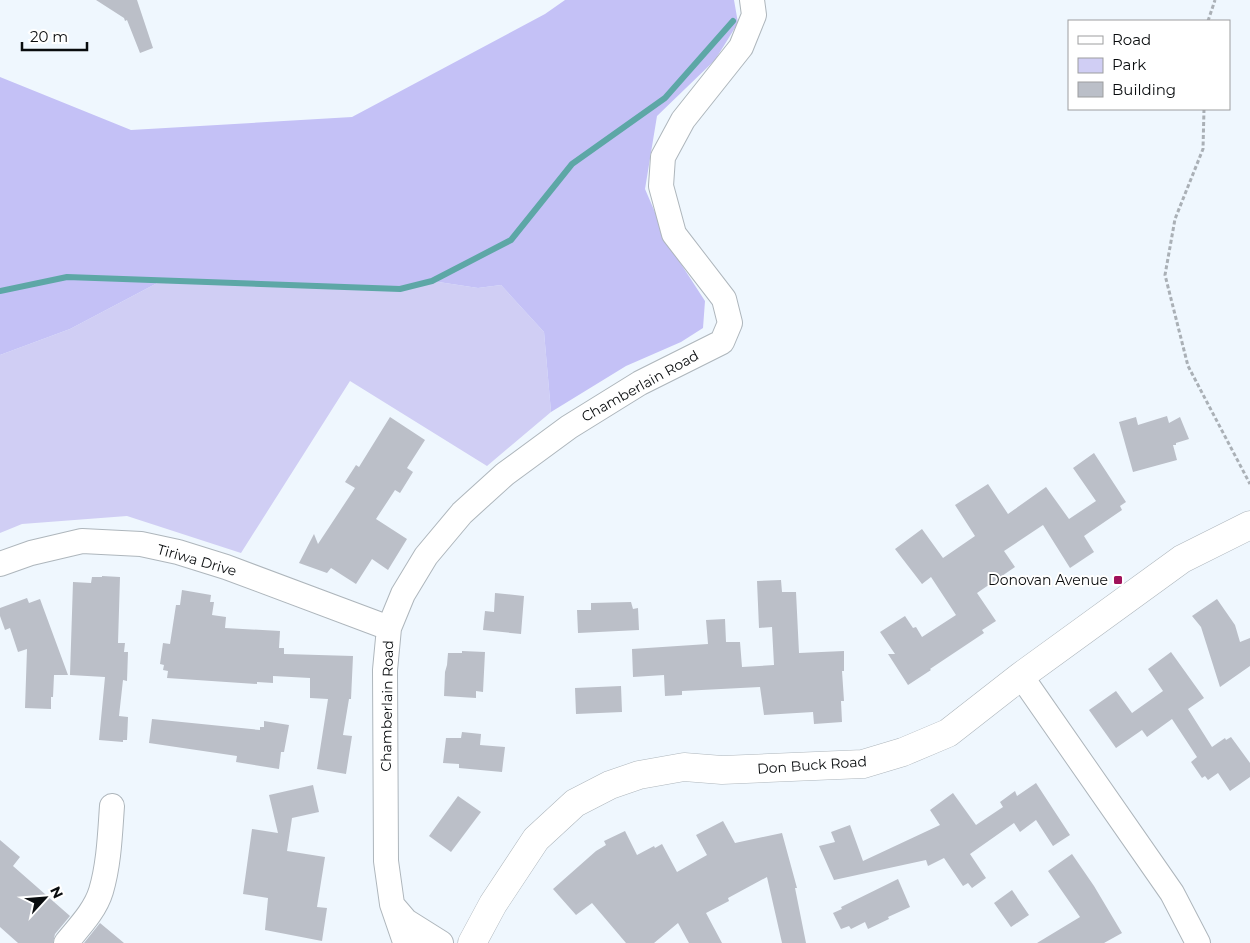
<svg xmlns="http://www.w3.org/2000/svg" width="1250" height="943" font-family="Montserrat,sans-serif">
	<rect width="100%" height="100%" fill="#eff7fe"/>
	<path fill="#d0cef4" d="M163 280 400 289 432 281 478 288 501 285 544 332 551 412 487 466 350 381 241 553 127 516 22 524 0 533V355L70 329Z"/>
	<path fill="#c4c1f6" d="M565 0H734L738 23 715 60 657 116 645 189 670 247 705 301 703 328 681 342 626 366 551 412 544 332 501 285 478 288 432 281 400 289 163 280 70 329 0 355V77L131 130 352 117 545 14Z"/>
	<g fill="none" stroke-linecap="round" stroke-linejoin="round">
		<path stroke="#5da7a6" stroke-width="6" d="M0 291 67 277 400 289 432 281 511 240 572 164 665 98 733 21"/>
	</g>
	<path fill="#bbbfc8" d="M96 0H137L153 48 140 53 127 20 125 21 124 18Z
		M1167 416 1169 423 1180 417 1189 439 1176 443V445H1173L1177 460 1133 472 1119 422 1136 417 1138 425Z
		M390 417 425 440 407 468 413 472 400 493 395 490 376 519 407 539 388 570 372 559 356 584 331 568 327 573 299 563 314 534 318 544 355 488 345 482 356 465 359 467Z
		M1094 453 1126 502 1120 506 1122 510 1084 536 1094 552 1070 568 1043 525 1004 551 1015 567 977 593 996 621 982 630 984 633 930 669 931 670 908 685 888 654H895L880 632 905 616 913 628 916 627 922 637 956 615 931 577 922 584 895 549 922 529 943 558 975 536 955 505 988 484 1008 514 1046 487 1069 519 1096 501 1073 468Z
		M102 576 120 577 118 643H125L124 652H128L127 681 123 680 119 716 128 717 127 740H123V742L99 740 105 677 70 675 73 582 91 583 92 577H102Z
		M781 580 782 592H796L799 653 844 651V671H842L844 701H841L842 722 814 724 813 712 764 715 760 687 682 691V695L665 696 664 675 633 677 632 649 708 644 706 620 725 619 726 642H740L742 667 774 665 772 627 759 628 757 581Z
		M182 590 211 595 210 602H214L212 615 226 617 225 628 280 631 279 648H284V654L353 656 351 699H349L343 735 352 736 346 774 317 769 328 699 310 698V678L273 676V683L257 682V684L167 678 168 671 163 670 164 665 160 664 163 643 170 644 176 605H180Z
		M495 593 524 596 521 634 483 630 485 611 494 612Z
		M27 598 29 603 40 599 68 675H54L53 697H51V709L25 708 27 649 18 652 10 628 5 630 0 616V608Z
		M1217 599 1235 625 1240 642 1250 638V666L1220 687 1201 627 1192 616Z
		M631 602 633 609 638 608 639 630 578 633 577 610H591V603Z
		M462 651 485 652 483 692 476 691V698L444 696 445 672 447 665 448 653H462Z
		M1171 652 1204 698 1188 709 1212 747 1225 738 1226 740 1231 737 1250 763V777L1230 791 1218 773 1208 780 1205 776 1202 778 1191 762 1197 757 1172 719 1147 737 1142 730 1116 748 1089 710 1116 691 1132 713 1163 691 1148 669Z
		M621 686 622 712 576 714 575 688Z
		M152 719 260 730V727H264V721L289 725 284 752H281L279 769 236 762 237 756 149 743Z
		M462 732 481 734 480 745 505 747 502 772 459 768V764L443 763 446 738H461Z
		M1036 783 1070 835 1053 846 1036 820 1020 832 1014 823 970 854 986 878 972 888 968 883 963 886 944 858 928 866 926 860 834 880 819 846 835 842 831 832 850 825 863 861 940 825 930 810 953 793 976 825 1003 807 1000 802 1015 791 1017 796Z
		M313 785 319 812 292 818 287 851 325 857 317 907 327 908 322 941 265 930 268 898 243 894 252 829 278 833 269 795Z
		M458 796 481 812 451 852 429 836Z
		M723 821 735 843 782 833 797 888H795L806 943H782L767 877 728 898 729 901 706 913 722 943H689L678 923 654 943H626L592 903 576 915 553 889 596 851 606 845 604 841 625 831 637 855 654 846 655 848 662 844 677 872 707 855 696 835Z
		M0 840 20 857 13 866 70 916 55 934 53 943H18L0 927Z
		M1072 854 1094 886 1122 933 1104 943H1037L1080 917 1048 871Z
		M898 879 910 907 888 917 889 919 868 929 865 922 851 929 849 926 841 929 833 913 842 909 841 907Z
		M1012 890 1029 915 1011 927 994 903Z
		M100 923 124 943H84Z"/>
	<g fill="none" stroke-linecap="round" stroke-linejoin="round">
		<g stroke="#aeb6bc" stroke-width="26">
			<path id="minor" d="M0 564 31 553 82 541 141 544 178 552 226 567 389 628
				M1021 676 1172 893 1198 943
				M394 907 406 921 441 943
				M66 943C78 928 95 911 101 891 109 864 110 834 112 806
				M407 943 404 939 392 904 386 861 385 670 389 628 403 594 426 556 462 513 505 474 569 427 640 383 722 342 730 323 724 299 674 234 661 186 663 157 683 120 741 47 754 15 752 0"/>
		</g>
		<g stroke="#aeb6bc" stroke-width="29">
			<path id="secondary" d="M472 943 493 904 536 839 575 803 610 785 639 775 684 767 722 770 863 764 903 752 948 733 1021 676 1182 559 1250 525"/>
		</g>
		<path stroke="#aab0b6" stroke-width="3" stroke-dasharray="4 2.5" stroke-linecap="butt" d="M1208 21 1215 0
			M1204 109 1203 149 1175 219 1165 275 1188 366 1250 484"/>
		<use href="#minor" stroke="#fff" stroke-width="24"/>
		<use href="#secondary" stroke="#fff" stroke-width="28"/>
	</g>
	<rect fill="#a0115a" stroke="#fff" stroke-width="2" x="1113" y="575" width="10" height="10" rx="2.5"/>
	<g text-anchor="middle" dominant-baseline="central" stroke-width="4" stroke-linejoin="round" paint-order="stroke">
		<g font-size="14" fill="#090c0e" stroke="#fff">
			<text transform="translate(640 386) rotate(-29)">Chamberlain Road</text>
			<text transform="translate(197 560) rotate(16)">Tiriwa Drive</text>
			<text transform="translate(387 706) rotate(-89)">Chamberlain Road</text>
			<text transform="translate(812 765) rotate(-4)">Don Buck Road</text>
		</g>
		<g font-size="14" fill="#090c0e" stroke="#fff" text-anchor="end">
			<text x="1108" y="580">Donovan Avenue</text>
		</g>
	</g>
	<rect x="1068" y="20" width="162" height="90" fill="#ffffff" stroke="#9d9e9f"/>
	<rect x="1078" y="36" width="25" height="8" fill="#ffffff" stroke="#9d9e9f"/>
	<text x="1112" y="45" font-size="15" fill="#090c0e">Road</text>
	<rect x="1078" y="58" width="25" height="15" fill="#d0cef4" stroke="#9d9e9f"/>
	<text x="1112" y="70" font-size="15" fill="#090c0e">Park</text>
	<rect x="1078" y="82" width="25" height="15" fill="#bbbfc8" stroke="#9d9e9f"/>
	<text x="1112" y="95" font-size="15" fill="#090c0e">Building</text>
	<g transform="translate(45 898) rotate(64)" stroke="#ffffff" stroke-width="4" paint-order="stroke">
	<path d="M0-4L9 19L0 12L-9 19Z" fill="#090c0e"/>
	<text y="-8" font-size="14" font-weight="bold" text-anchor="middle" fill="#090c0e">N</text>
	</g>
	<path d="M22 42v8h65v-8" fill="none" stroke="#090c0e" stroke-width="2.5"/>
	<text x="30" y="42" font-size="15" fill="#090c0e" stroke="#ffffff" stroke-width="4" paint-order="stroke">20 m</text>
</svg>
